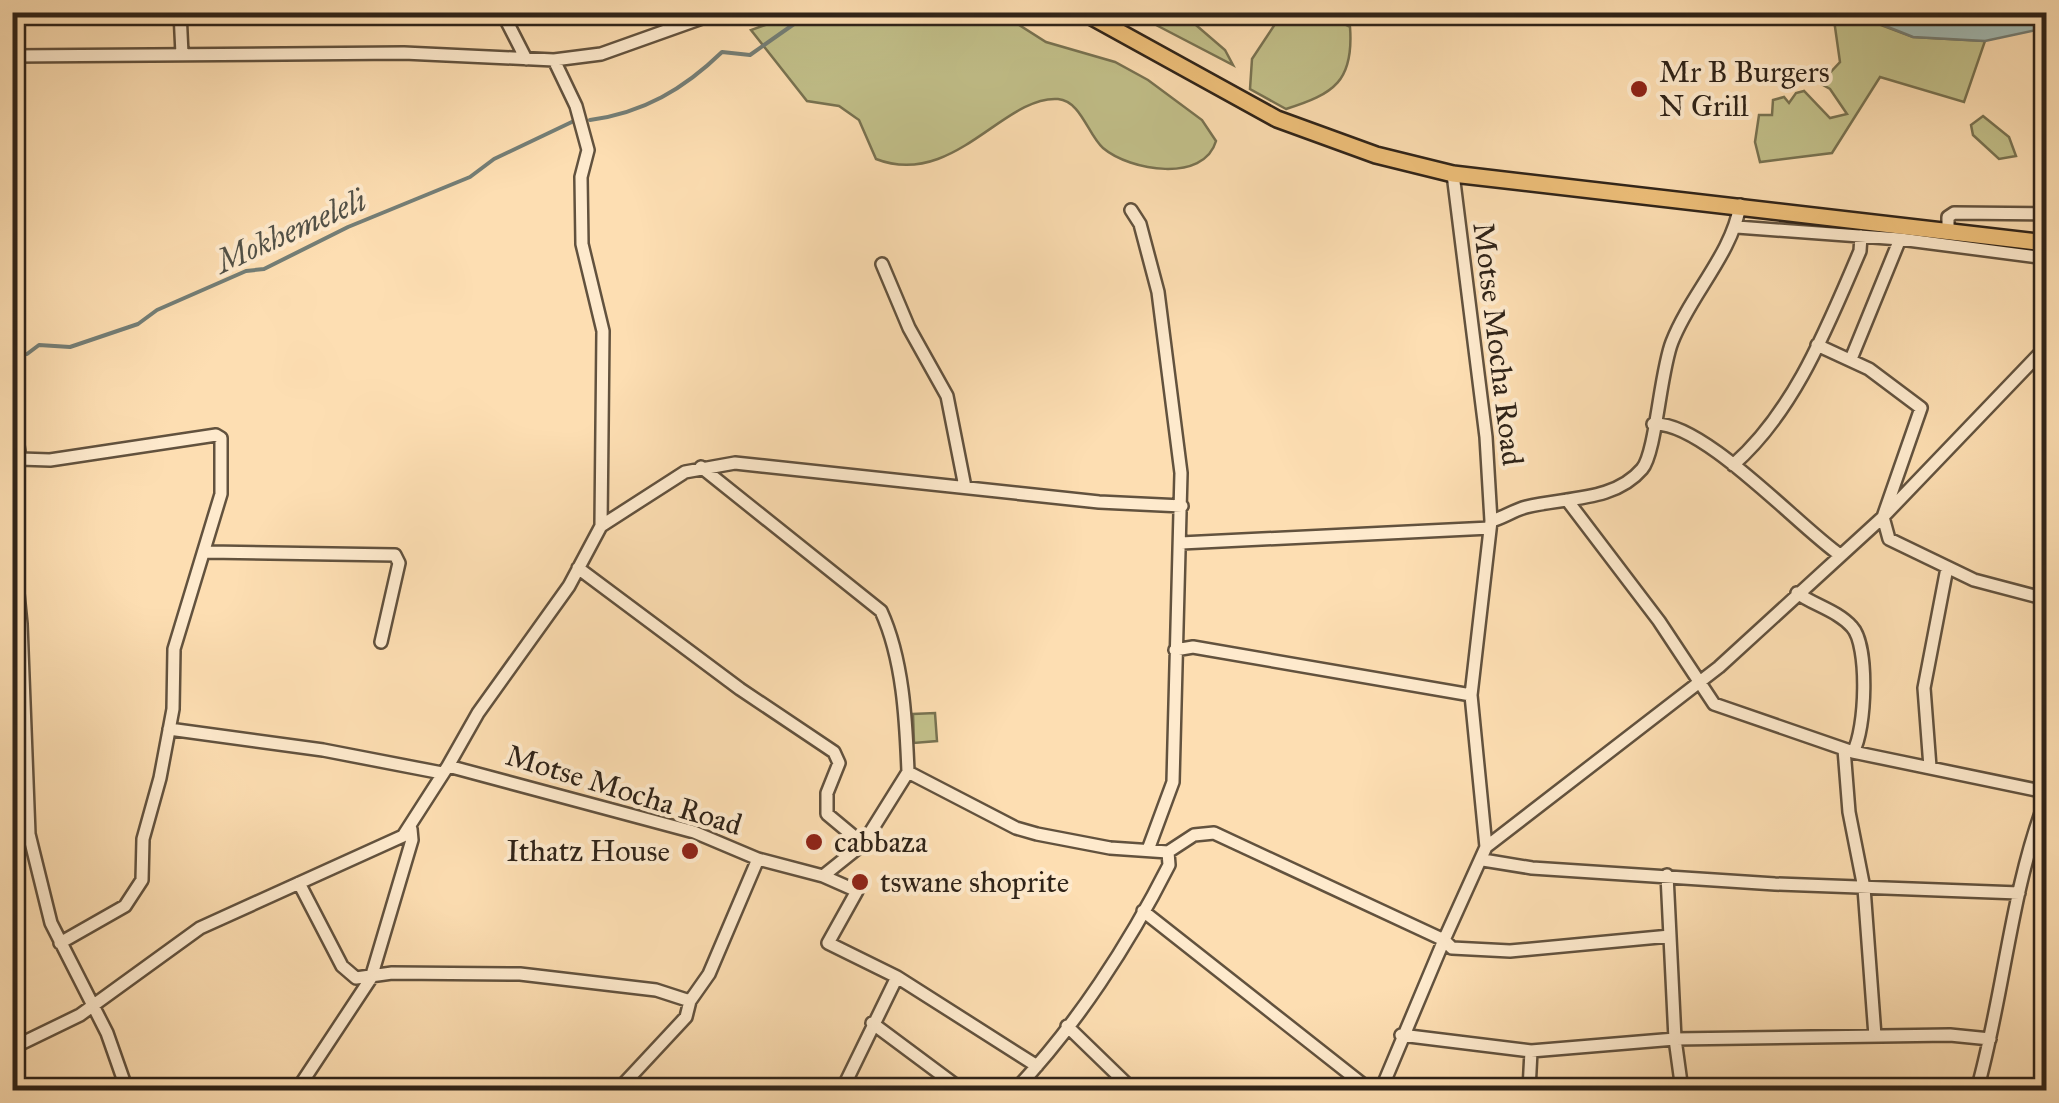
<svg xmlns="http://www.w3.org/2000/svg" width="2059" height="1103" font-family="'IM FELL Great Primer',serif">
	<rect width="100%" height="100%" fill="#fddeb2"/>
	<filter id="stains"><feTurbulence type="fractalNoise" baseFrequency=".002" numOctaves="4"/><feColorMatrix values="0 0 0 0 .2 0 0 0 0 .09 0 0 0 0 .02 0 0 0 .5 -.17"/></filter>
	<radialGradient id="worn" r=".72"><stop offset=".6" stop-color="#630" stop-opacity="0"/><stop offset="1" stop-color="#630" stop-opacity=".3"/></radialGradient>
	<path fill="#c2c08a" stroke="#787251" stroke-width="2.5" d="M802 12 1000 13 1046 42 1115 62 1148 80 1202 120 1216 141C1204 183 1130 171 1103 148 1088 135 1081 101 1058 99 1004 95 953 189 876 159L859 120 839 106 807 101 751 30Z
		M1283 12 1322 13 1350 27C1354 81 1334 94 1286 109L1250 89 1252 59Z
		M1133 13H1182L1225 50 1233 65Z
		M1833 13H1849L1913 37 1985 41 1964 102 1880 77 1832 153 1760 162 1755 142 1759 115H1772L1773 100 1784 97 1789 103 1796 93 1804 91 1830 118 1847 114 1830 89 1807 76 1826 77 1840 62Z
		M1983 116 2009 137 2016 156 1999 159 1973 135 1971 125Z
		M935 713 937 741 914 743 913 714Z"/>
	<path fill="#a2bbb5" stroke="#747e76" stroke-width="2.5" d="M1853 13H2046V28L1985 41 1913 37Z"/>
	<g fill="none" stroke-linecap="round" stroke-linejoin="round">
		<path stroke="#747e76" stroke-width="4" d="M590 120C643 113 684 89 722 52L750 55 794 24 844 12
			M14 355 27 354 39 345 70 347 138 324 157 310 246 271 264 269 348 227 470 177 494 159 576 120"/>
		<g stroke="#62523e" stroke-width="16">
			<path id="minor" d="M180 12 182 54
				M502 12 526 59
				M12 56 404 53 554 60 601 54 719 12
				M554 60 576 106 588 150 581 177 582 244 603 331 601 526
				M1131 210 1140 224 1158 292 1181 473 1173 782 1149 847
				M1737 227 1900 239 2046 258
				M1948 230V217L1954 213 2046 214
				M882 264 909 328 947 396 965 487
				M1817 345 1869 369 1921 408 1883 517 1889 539 1974 580 2046 599
				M1851 359 1900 239
				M12 405 20 459 12 481
				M1653 424C1702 420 1798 526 1840 555
				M20 459 50 460 216 435 221 438V494L174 649 173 709 160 778 143 839 142 880 125 906 60 943
				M1733 465C1795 411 1828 325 1860 251L1861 236
				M701 467 881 611C903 659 906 720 908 772
				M1567 500 1659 621 1714 704 1853 752 2046 792
				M1491 521C1503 518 1514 510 1526 507 1565 497 1614 502 1642 469 1656 453 1660 372 1672 342 1690 295 1732 254 1740 205
				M12 533 21 624 29 834 51 923 107 1033 127 1090
				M1181 543 1490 528
				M207 552 395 555 399 563 381 642
				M578 568 740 689 834 752 839 763 827 793V814L863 844
				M1797 593C1814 605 1838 611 1852 627 1869 645 1866 730 1853 752
				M1175 650 1193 647 1471 695
				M169 729 323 750 442 773
				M1844 749 1849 812 1864 888 1875 1036
				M448 766 478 713 569 586 601 526 685 472 735 463 1099 502 1182 506
				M1930 767 1924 688 1947 568
				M1486 847 1719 667 1883 517 2046 347
				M1483 860 1532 868 1775 884 2019 893
				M1667 875 1675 1039 1682 1090
				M823 876 857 891 828 943 897 977
				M299 883 342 966 356 978 392 973 520 974 656 990 690 1001 709 974 758 859
				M1143 911 1370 1090
				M872 1023 962 1090
				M1067 1026 1133 1090
				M1401 1035 1531 1051 1675 1039 1950 1035 1990 1039
				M12 1048 80 1015 200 928 403 836 448 766 694 832 758 859 823 876 863 844 908 772 1016 828 1037 834 1110 848 1168 852 1194 835 1214 833 1444 940 1486 847 1471 695 1491 521 1486 437 1453 174
				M297 1090 371 978 412 840 411 829
				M618 1090 686 1017 690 1001
				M842 1090 897 977 1037 1066
				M1015 1090C1076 1026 1129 944 1169 865L1168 852
				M1381 1090 1444 940 1452 948 1510 951 1670 936
				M1529 1090 1531 1051
				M1977 1090C2004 995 2010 893 2046 799"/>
		</g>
		<g stroke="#2f2318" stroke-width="20">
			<path id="major" d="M1083 12 1277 119 1376 155 1453 174 2046 243"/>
		</g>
		<use href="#minor" stroke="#feeacd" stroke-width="11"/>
		<use href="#major" stroke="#eebf79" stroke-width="15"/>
	</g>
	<g fill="#8f2418" stroke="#feeacd" stroke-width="4">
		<circle cx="1639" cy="89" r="10"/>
		<circle cx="814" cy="842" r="10"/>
		<circle cx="690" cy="851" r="10"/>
		<circle cx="860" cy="882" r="10"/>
	</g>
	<g text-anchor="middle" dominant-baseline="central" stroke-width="8" stroke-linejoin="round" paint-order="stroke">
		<g font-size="30" fill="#2f2318" stroke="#feeacd" text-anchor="start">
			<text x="1659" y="72">Mr B Burgers<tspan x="1659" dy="34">N Grill</tspan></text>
			<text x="834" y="842">cabbaza</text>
			<text x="670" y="851" text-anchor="end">Ithatz House</text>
			<text x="880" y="882">tswane shoprite</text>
		</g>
		<g font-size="30" fill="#2f2318" stroke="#feeacd">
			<text transform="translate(1498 344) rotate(83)">Motse Mocha Road</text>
			<text transform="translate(624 790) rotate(17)">Motse Mocha Road</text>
		</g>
		<g font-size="32" font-style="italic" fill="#525147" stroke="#feeacd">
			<text transform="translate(291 231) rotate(-24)">Mokhemeleli</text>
		</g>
	</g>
	<rect width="2059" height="1103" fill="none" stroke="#fddeb2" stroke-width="50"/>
	<rect x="15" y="15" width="2029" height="1073" fill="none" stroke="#2f2318" stroke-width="5"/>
	<rect x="25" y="25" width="2009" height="1053" fill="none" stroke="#2f2318" stroke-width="2.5"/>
	<rect width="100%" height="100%" filter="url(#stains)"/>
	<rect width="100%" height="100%" fill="url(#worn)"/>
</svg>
